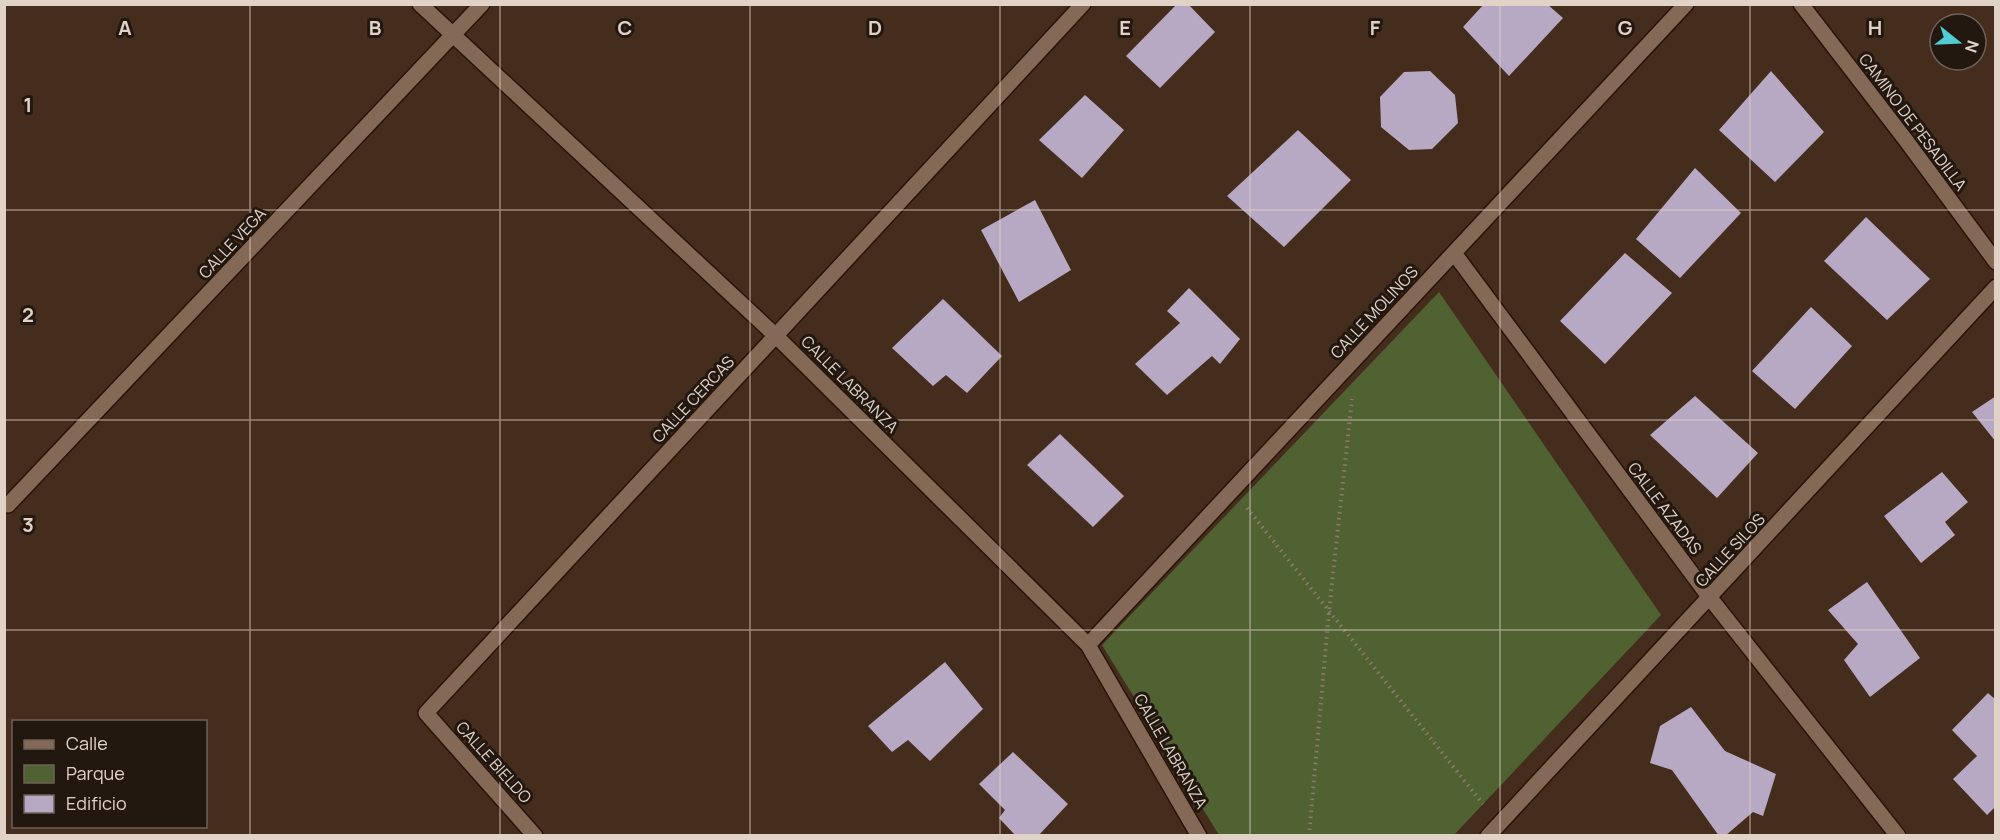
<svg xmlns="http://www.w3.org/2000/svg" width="2000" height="840" font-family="Manrope,sans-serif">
	<rect width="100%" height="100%" fill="#442d1c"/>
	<path fill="#516232" d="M1439 292 1661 615 1454 835H1219L1102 645Z"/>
	<path fill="#b7a8c4" d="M1177 4H1188L1215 32 1160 88 1126 56Z
		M1484 4H1547L1563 18 1509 76 1463 27Z
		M1430 71 1455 95 1458 123 1432 149 1409 150 1381 127 1380 97 1404 72Z
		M1771 71 1824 132 1775 182 1719 130Z
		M1085 95 1124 130 1082 178 1039 140Z
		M1298 130 1351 180 1284 247 1227 196Z
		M1695 168 1741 213 1680 278 1636 239Z
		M1035 200 1071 270 1019 302 981 230Z
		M1866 217 1930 279 1887 320 1824 261Z
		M1625 253 1672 293 1605 364 1560 321Z
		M1189 288 1240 339 1220 364 1212 356 1167 395 1135 364 1180 323 1167 311Z
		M943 299 1002 356 967 393 946 375 933 386 892 348Z
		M1811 307 1852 346 1795 409 1752 371Z
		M1695 396 1758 453 1717 498 1650 435Z
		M1996 396V442L1972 412Z
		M1060 434 1124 496 1093 527 1027 465Z
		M1942 472 1968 502 1945 522 1955 535 1921 563 1884 516Z
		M1867 582 1920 658 1870 697 1844 660 1858 644 1828 610Z
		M945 662 983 709 930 761 908 740 892 752 868 726Z
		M1988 693 1996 700V806L1987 815 1953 779 1977 756 1952 730Z
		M1691 707 1725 751 1776 774 1763 816 1753 812 1725 836H1719L1672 770 1650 763 1660 726Z
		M1013 752 1068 804 1038 836H1016L999 818 1005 810 979 784Z"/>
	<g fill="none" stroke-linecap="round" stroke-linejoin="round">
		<g stroke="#291405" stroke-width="18">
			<path id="street" d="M420 4 776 336 1088 645 1199 836
				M1801 4 1905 139 1996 262
				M1454 253 1710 598 1898 836
				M8 505 482 4
				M1088 645 1686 4
				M535 836 426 713 1083 4
				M1488 836 1996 287"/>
		</g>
		<path stroke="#8d7a6c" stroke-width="4" stroke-dasharray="1.5 4.5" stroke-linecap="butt" d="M1247 508 1483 804
			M1309 836 1329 611 1352 399"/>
		<use href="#street" stroke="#836956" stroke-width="15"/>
	</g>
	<path fill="none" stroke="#e1d2c8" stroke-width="1.5" stroke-opacity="0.55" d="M250 4V836M500 4V836M750 4V836M1000 4V836M1250 4V836M1500 4V836M1750 4V836M4 210H1996M4 420H1996M4 630H1996"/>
	<g text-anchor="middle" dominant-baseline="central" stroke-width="6" stroke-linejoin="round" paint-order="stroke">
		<g font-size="16" fill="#e1d2c8" stroke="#221810">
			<text transform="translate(1913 122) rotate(53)">CAMINO DE PESADILLA</text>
			<text transform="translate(232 243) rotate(-47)">CALLE VEGA</text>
			<text transform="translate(1374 312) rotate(-47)">CALLE MOLINOS</text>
			<text transform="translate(850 384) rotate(45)">CALLE LABRANZA</text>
			<text transform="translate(693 399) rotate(-47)">CALLE CERCAS</text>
			<text transform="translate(1665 508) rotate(53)">CALLE AZADAS</text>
			<text transform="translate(1730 550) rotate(-47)">CALLE SILOS</text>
			<text transform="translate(1171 751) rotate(60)">CALLE LABRANZA</text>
			<text transform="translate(494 762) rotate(48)">CALLE BIELDO</text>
		</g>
	</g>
	<g font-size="20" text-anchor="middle" font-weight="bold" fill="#e1d2c8" stroke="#221810" stroke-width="6" stroke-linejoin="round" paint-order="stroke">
		<text x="125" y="35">A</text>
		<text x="375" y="35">B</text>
		<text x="625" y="35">C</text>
		<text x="875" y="35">D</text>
		<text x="1125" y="35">E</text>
		<text x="1375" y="35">F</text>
		<text x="1625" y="35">G</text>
		<text x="1875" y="35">H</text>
		<text x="28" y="112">1</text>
		<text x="28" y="322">2</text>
		<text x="28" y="532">3</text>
	</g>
	<rect width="2000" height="840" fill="none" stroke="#e1d2c8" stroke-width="12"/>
	<rect x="12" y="720" width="195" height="108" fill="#221810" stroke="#6e625a" stroke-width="1.5"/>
	<rect x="24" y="740" width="30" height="9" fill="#836956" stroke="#6e625a" stroke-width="1.5"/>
	<text x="66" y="750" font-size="18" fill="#e1d2c8">Calle</text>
	<rect x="24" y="765" width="30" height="18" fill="#516232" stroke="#6e625a" stroke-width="1.5"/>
	<text x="66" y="780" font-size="18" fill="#e1d2c8">Parque</text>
	<rect x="24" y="795" width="30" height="18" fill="#b7a8c4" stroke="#6e625a" stroke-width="1.5"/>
	<text x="66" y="810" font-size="18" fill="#e1d2c8">Edificio</text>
	<g transform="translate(1958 42) rotate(108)"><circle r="28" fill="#221810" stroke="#6e625a" stroke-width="1.5"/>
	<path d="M0-4.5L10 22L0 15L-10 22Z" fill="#51ccd3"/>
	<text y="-9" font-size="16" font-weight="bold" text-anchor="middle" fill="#e1d2c8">N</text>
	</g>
</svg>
